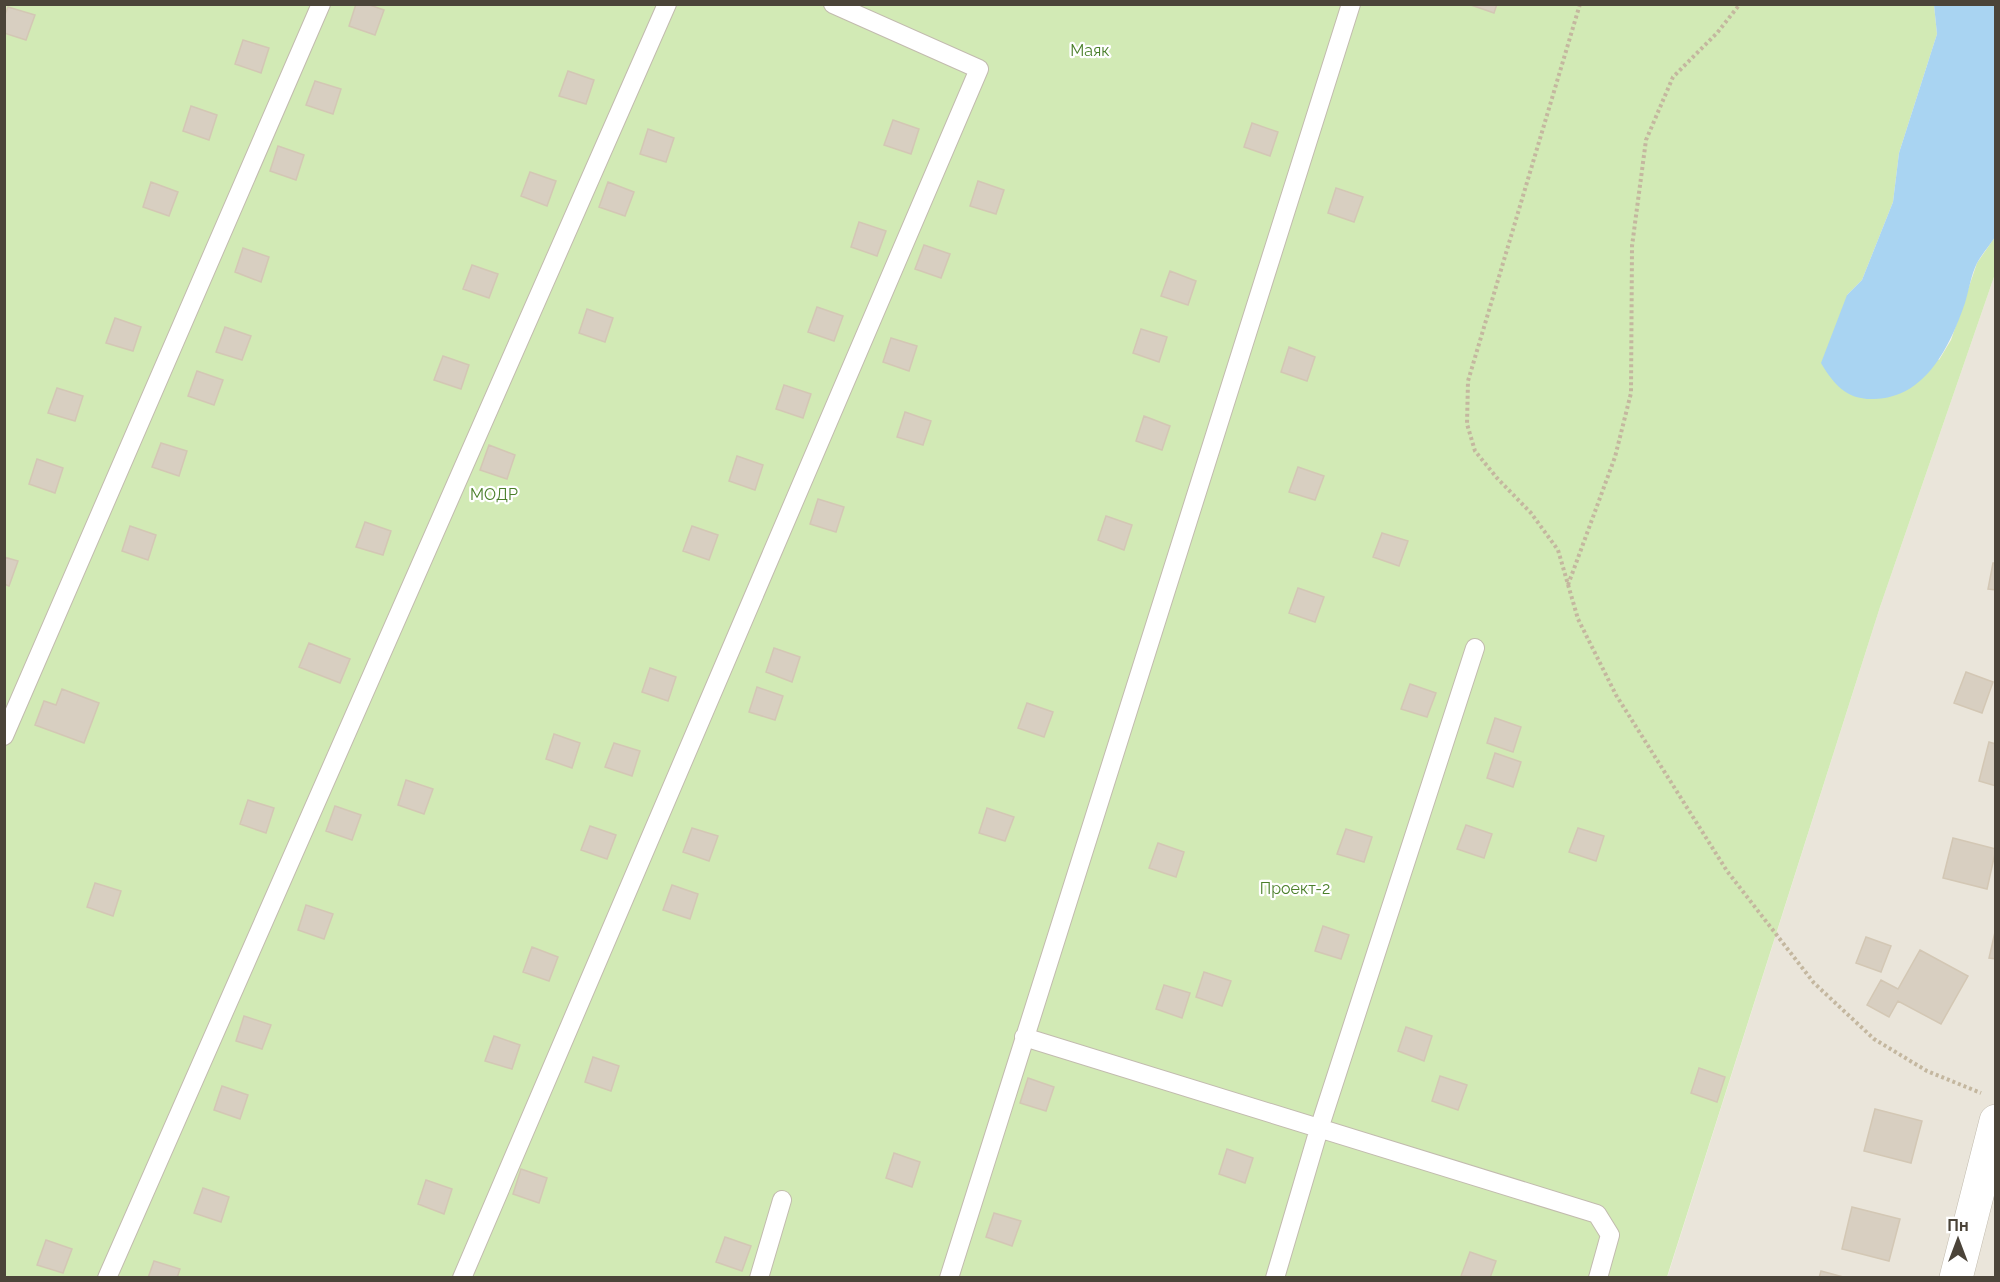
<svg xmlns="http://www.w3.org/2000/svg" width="2000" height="1282" font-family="Raleway,sans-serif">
	<rect width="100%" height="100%" fill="#f6f3ec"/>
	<path fill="#eae5da" d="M1995 274V1277L1667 1278 1880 607Z"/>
	<path fill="#d2eab5" d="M5 5H1934L1937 34 1899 153 1893 202 1862 280 1847 295 1939 360 1951 340 1977 263 1995 237V274L1880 607 1667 1277 5 1278Z"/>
	<path fill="#a9d4f2" d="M1934 5H1995V237C1990 245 1982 254 1977 263 1971 275 1969 290 1965 303 1950 346 1926 398 1874 399 1847 400 1834 385 1821 363L1847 295 1862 280 1893 202 1899 153 1937 34Z"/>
	<path fill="#d8cfc1" stroke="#d3c7b4" stroke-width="1.5" d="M356 4H367L384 10 375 35 349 26Z
		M1468 4H1497L1494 13Z
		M8 7 35 15 26 40 4 33V17Z
		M243 40 269 48 261 73 235 64Z
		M568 71 594 80 586 104 559 96Z
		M315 81 341 89 333 114 306 105Z
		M191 106 217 115 209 140 183 131Z
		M893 120 919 129 911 154 884 145Z
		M1252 123 1278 132 1270 156 1244 147Z
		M648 129 674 138 666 162 640 154Z
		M278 146 304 155 296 180 270 171Z
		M530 172 556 181 547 206 521 196Z
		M978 181 1004 190 996 214 970 206Z
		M151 182 178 192 169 216 143 207Z
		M608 182 634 192 625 216 599 207Z
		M1336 188 1363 197 1354 222 1328 213Z
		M859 222 886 231 877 256 851 247Z
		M924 245 950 254 941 278 915 269Z
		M243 248 269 257 261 282 235 272Z
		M472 265 498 274 489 298 463 289Z
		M1170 271 1196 281 1188 305 1161 296Z
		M817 307 843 316 834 341 808 332Z
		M587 309 613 318 605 342 579 333Z
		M115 318 141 327 133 351 106 343Z
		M225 327 251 336 242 360 216 352Z
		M1141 329 1167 337 1159 362 1133 353Z
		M891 338 917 346 909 371 883 362Z
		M1289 347 1315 357 1307 381 1281 372Z
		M443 356 469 365 461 389 434 380Z
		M197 371 223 380 214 405 188 396Z
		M784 385 811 394 803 418 776 409Z
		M57 388 83 396 75 421 48 413Z
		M905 412 931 421 923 445 897 437Z
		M1144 416 1170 426 1162 450 1136 441Z
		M161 443 187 451 179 476 152 467Z
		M489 445 515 455 507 479 480 470Z
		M737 456 763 465 755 490 729 481Z
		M37 459 63 468 55 493 29 484Z
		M1298 467 1324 476 1315 500 1289 492Z
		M818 499 844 507 836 532 810 524Z
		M1106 516 1132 525 1124 550 1098 540Z
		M365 522 391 531 383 555 356 547Z
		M130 526 156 535 148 560 122 551Z
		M692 526 718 535 709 560 683 551Z
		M1382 533 1408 541 1399 566 1373 557Z
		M4 557 18 561 9 586 4 584Z
		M1993 563H1996V590L1988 589Z
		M1298 588 1324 597 1315 622 1289 613Z
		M309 643 350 659 340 683 299 667Z
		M774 648 800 657 792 682 766 672Z
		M650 668 676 677 668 701 642 692Z
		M1966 672 1993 682 1982 713 1954 703Z
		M1410 684 1436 693 1427 717 1401 709Z
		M757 687 783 696 775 720 749 712Z
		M62 689 99 703 84 743 35 725 44 701 56 705Z
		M1027 703 1053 712 1044 737 1018 728Z
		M1495 718 1521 727 1513 752 1487 743Z
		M554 734 580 743 572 768 546 759Z
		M1989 742 1996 744V786L1979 781Z
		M614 743 640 751 632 776 605 767Z
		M1495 753 1521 762 1513 787 1487 778Z
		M406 780 433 789 424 814 398 805Z
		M248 800 274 808 266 833 240 824Z
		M335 806 361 815 352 840 326 831Z
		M987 808 1014 817 1005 841 979 833Z
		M1466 825 1492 834 1484 858 1457 849Z
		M590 826 616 835 607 859 581 850Z
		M692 828 718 836 709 861 683 852Z
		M1578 828 1604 836 1596 861 1569 852Z
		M1346 829 1372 837 1364 862 1337 854Z
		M1953 838 1996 849 1987 889 1943 878Z
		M1158 843 1184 852 1176 877 1149 868Z
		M95 883 121 891 113 916 87 907Z
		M672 885 698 894 690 919 663 910Z
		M306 905 333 914 324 939 298 930Z
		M1323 926 1349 935 1341 959 1315 951Z
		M1995 932H1996V959L1989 958Z
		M1866 937 1891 946 1881 972 1856 963Z
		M532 947 558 957 549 981 523 972Z
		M1920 950 1968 976 1941 1024 1898 1001 1889 1017 1867 1005 1881 980 1898 989Z
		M1204 972 1231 981 1222 1006 1196 997Z
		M1164 985 1190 993 1182 1018 1156 1009Z
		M244 1016 271 1025 262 1049 236 1041Z
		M1406 1027 1432 1036 1424 1061 1398 1051Z
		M494 1036 520 1045 512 1069 485 1061Z
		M593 1057 619 1066 611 1091 585 1082Z
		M1699 1068 1725 1077 1717 1102 1691 1093Z
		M1440 1076 1467 1085 1458 1110 1432 1101Z
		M1028 1078 1054 1087 1046 1111 1020 1103Z
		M222 1086 248 1095 240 1119 214 1110Z
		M1875 1109 1922 1121 1911 1163 1864 1151Z
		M1227 1149 1253 1158 1245 1183 1219 1174Z
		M894 1153 920 1162 912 1187 886 1178Z
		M521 1169 547 1178 539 1203 513 1194Z
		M426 1180 452 1189 444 1214 418 1204Z
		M203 1188 229 1197 221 1222 194 1213Z
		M1852 1207 1900 1219 1889 1261 1842 1249Z
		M994 1213 1021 1221 1012 1246 986 1237Z
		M725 1237 751 1246 742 1271 716 1262Z
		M46 1240 72 1249 63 1273 37 1265Z
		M1470 1252 1496 1261 1490 1278 1461 1276Z
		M154 1261 180 1269 177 1278H148Z
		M1821 1271 1847 1278H1819Z"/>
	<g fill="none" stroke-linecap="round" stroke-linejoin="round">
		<g stroke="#c2bbae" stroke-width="20">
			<path id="lane" d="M4 736 321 4
				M1024 1037 1597 1214 1610 1235 1598 1278
				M107 1278 667 4
				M462 1278 979 69 833 4
				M759 1278 782 1200
				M949 1278 1351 4
				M1275 1278 1319 1129 1475 648"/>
		</g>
		<g stroke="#c2bbae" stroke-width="34">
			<path id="street" d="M1956 1278 1996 1121"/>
		</g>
		<path stroke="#c4b79f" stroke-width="4" stroke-dasharray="3 3" stroke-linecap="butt" d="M1580 4 1468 381 1467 424 1475 451 1497 478 1531 513 1558 550 1578 619 1616 695 1727 871 1814 983 1874 1039 1927 1071 1981 1093
			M1568 585 1615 457 1631 393 1632 246 1646 140 1673 77 1717 33 1740 4"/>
		<use href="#lane" stroke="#fff" stroke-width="18"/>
		<use href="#street" stroke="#fff" stroke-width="33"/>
	</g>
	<g text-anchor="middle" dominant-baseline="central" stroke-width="4.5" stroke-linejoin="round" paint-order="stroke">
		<g font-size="16" fill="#4a7f2a" stroke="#fff">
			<text x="1090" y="50">Маяк</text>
			<text x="494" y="494">МОДР</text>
			<text x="1295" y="888">Проект-2</text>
		</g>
	</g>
	<rect width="2000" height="1282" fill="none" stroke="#4b4439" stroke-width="12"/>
	<g transform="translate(1958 1240)" stroke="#ffffff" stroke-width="4.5" paint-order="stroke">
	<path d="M0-4.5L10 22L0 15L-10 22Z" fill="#4b4439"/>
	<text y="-9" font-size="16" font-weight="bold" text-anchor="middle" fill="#4b4439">Пн</text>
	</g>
</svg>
